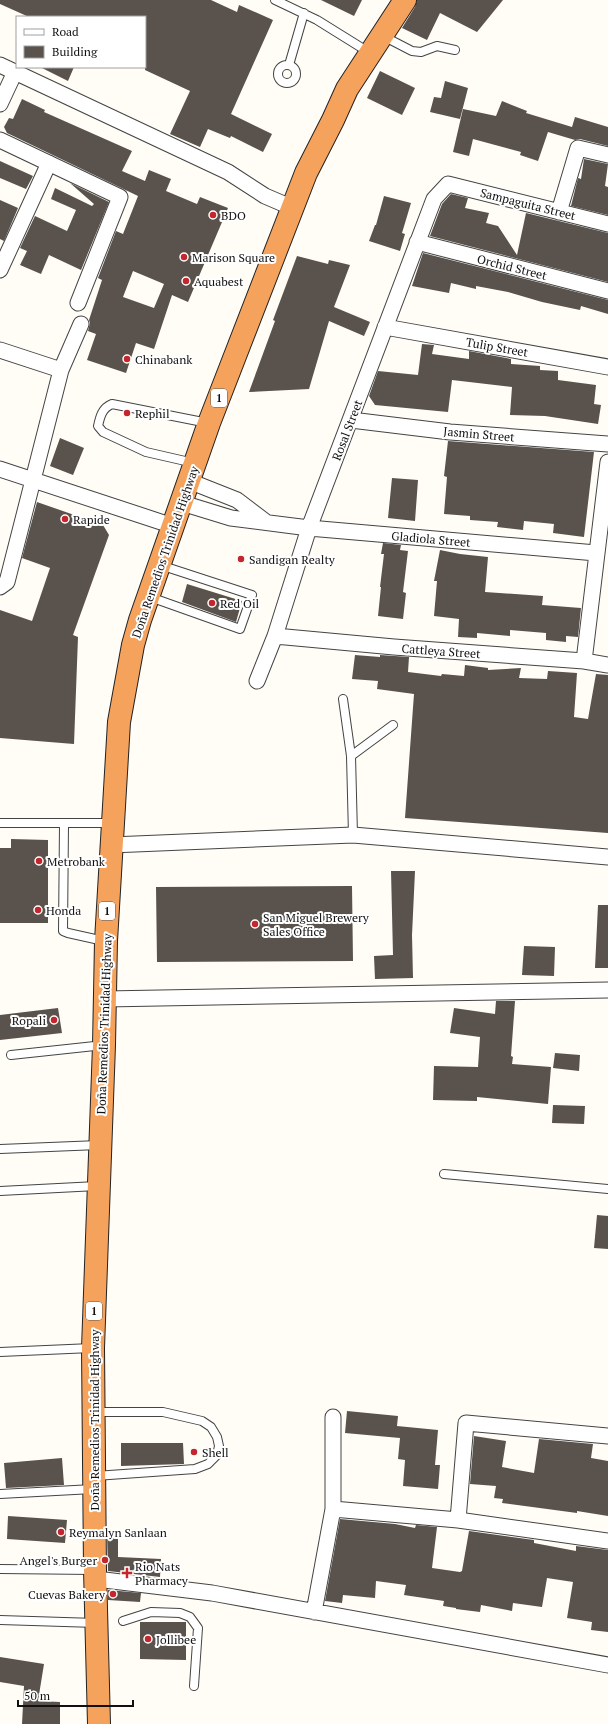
<svg xmlns="http://www.w3.org/2000/svg" width="608" height="1724" font-family="'PT Serif',serif">
	<rect width="100%" height="100%" fill="#fffdf5"/>
	<path fill="#5a524d" fill-rule="evenodd" d="M0 0H211L237 12 239 5 273 20 231 114 272 134 263 152 231 136 230 138 208 129 200 147 170 134 190 91 145 70V17H29L0 4Z
		M321 0H362L354 16Z
		M417 0H503L477 32 440 13 427 40 402 28 415 7Z
		M40 67H74L68 81Z
		M380 71 415 88 402 115 367 98Z
		M445 81 468 88 460 119 430 112 434 97 441 98Z
		M22 99 45 110 44 112 132 151 122 171 145 181 149 170 171 179 166 191 197 204 200 197 228 208 188 302 172 295 154 349 136 343 126 373 87 360 96 334 88 331 90 323 89 320 102 280 98 278 116 231 123 234 138 196 7 133 4 127 9 118 13 119ZM133 271 164 284 154 308 123 297Z
		M502 101 527 111 526 113 572 127 575 117 608 127V146L580 139 575 140 548 132 538 161 520 155 521 152 473 139 469 156 453 152 463 109 496 116Z
		M584 159 608 164 605 186 608 187V215L571 206 578 178 581 179Z
		M0 161 33 176 26 189 0 178Z
		M70 183 109 202 81 270 49 255 41 274 20 265 27 251 20 248 35 216 67 231 76 210 51 199 55 188 92 206 94 204Z
		M451 194 468 198 465 208 489 213 486 223 498 226 517 255 526 213 608 233V282L430 236 442 204Z
		M384 196 411 203 402 233 405 234 400 251 369 241 375 225H376Z
		M0 200 18 208 4 241 0 239Z
		M423 253 608 300V314L581 306 580 310 542 302 508 292 476 286V289L451 283 449 293 412 286Z
		M297 256 328 264 329 260 350 265 334 307 370 322 364 336 329 321 309 389 249 392 275 321 273 320Z
		M422 344 434 345 432 354 469 359V351L511 359V364L540 366V370L558 371V380L596 385 594 404 601 405 598 424 545 416 510 415 512 387 452 380 448 412 375 405 369 396 378 371 418 375Z
		M60 438 84 448 73 475 50 466Z
		M448 441 594 452 584 537 553 533 554 524 524 521 523 530 497 527 498 522 470 520V516L444 514 447 477 444 476Z
		M392 478 418 480 415 521 388 518Z
		M37 502 103 525 109 535 73 635 78 637 74 744 0 738V610L32 621 50 568 22 558Z
		M383 543 401 545 400 550 408 551 403 592 406 593 403 619 378 616 381 587H380L384 554H381Z
		M440 550 460 554 488 557 485 592 543 596 542 605 581 608 578 637 566 636V642L546 640V633L510 630V636L477 633V638L458 637 459 619 434 616 437 581H434Z
		M187 584 242 601 236 622 182 602Z
		M355 655 380 657V655L409 657 408 672 441 676 442 674 464 676 465 665 488 668V670L521 668 519 678 547 679 548 671 577 673 574 717 588 719 596 674 608 675V833L405 818 414 694 377 689 378 681 352 679Z
		M11 839 48 840V923H0V848H11Z
		M391 871H415L412 935 413 978 375 979 374 956 393 955Z
		M352 886 353 961 157 962 156 887Z
		M598 905H608V968H595Z
		M524 946 555 947 554 976 522 975Z
		M496 1001H515L511 1056 513 1057 512 1064 551 1067 548 1104 477 1097V1101L433 1100 434 1066 478 1067 480 1037 450 1033 454 1008 495 1014Z
		M58 1008 62 1033 0 1040V1015Z
		M555 1053 580 1055 579 1071 553 1068Z
		M553 1105 585 1106 584 1124 552 1123Z
		M597 1215 608 1216V1249L594 1248Z
		M347 1411 398 1416 397 1426 438 1430 435 1465H440L438 1489 403 1486 405 1460 398 1459 400 1438 345 1433Z
		M474 1436 506 1441 502 1467 534 1473 539 1439 593 1444 591 1458 608 1461V1516L577 1511V1513L502 1503 503 1499 494 1498 496 1486 470 1484Z
		M121 1443H183L184 1464 121 1466Z
		M62 1458 64 1485 6 1488 4 1463Z
		M8 1516 67 1520 65 1543 7 1539Z
		M340 1519 395 1524 415 1528 416 1525 437 1527 432 1568 460 1572 462 1571 469 1531 534 1540V1543L576 1551V1546L608 1550V1632L591 1630 592 1622 567 1618 573 1582 547 1578 542 1607 513 1603 512 1611 481 1605 480 1612 456 1609V1608L443 1606 444 1601 404 1595 406 1585 376 1581 375 1598 343 1595 342 1603 325 1601Z
		M107 1533H118V1557L161 1559 160 1577 108 1571Z
		M108 1590 141 1593 140 1602 108 1600Z
		M140 1622H186V1660L140 1659Z
		M0 1657 44 1664 38 1701 60 1702V1724H22L24 1686 0 1682Z"/>
	<g fill="none" stroke-linecap="round" stroke-linejoin="round">
		<g stroke="#444" stroke-width="10">
			<path id="lane" d="M275 0 317 20 370 53
				M383 36 412 51 421 52 437 46 455 50
				M278 74a9 9 0 1 1 18 0a9 9 0 1 1-18 0Z
				M289 65 304 13
				M194 463 146 452 103 432 98 426C100 417 102 408 112 404L208 423
				M150 597 240 629 252 595 160 565
				M343 699 351 756 353 835
				M351 756 393 725
				M0 823H111
				M64 824 63 931 68 933 104 941
				M11 1055 104 1045
				M0 1149 99 1145
				M444 1174 608 1189
				M0 1191 97 1186
				M0 1352 92 1348
				M94 1412H163L202 1421 211 1427 217 1437 219 1446 217 1455 208 1464 195 1469 95 1476
				M0 1494 93 1489
				M0 1569 94 1570
				M0 1620 96 1623
				M123 1621 151 1612 180 1613 190 1617 198 1628 194 1686"/>
		</g>
		<g stroke="#444" stroke-width="17">
			<path id="street" d="M0 65 228 172 265 196 293 208
				M0 104 15 72
				M0 140 120 197 78 303
				M559 212 578 148 608 155
				M417 242 608 291
				M0 270 49 163
				M385 327 608 367
				M0 350 61 370
				M351 420 450 432 608 444
				M0 469 173 526
				M189 481 237 500 266 522
				M182 503 231 518 309 528 596 553
				M0 587 7 582 61 370 81 324
				M275 636 394 647 584 661 608 665
				M584 661 608 462
				M257 681 275 636 309 528 434 199 448 184 608 224
				M111 845 353 835 608 857
				M105 999 608 990
				M333 1509 458 1520 608 1541
				M458 1520 466 1423 608 1436
				M96 1579 212 1593 608 1665
				M314 1612 333 1509V1417"/>
		</g>
		<g stroke="#222" stroke-width="24">
			<path id="highway" d="M99 1724 95 1570 93 1348 104 1045 106 941 119 722 133 645 140 620 209 423 306 173 333 120 347 89 405 0"/>
		</g>
		<use href="#lane" stroke="#fff" stroke-width="8"/>
		<use href="#street" stroke="#fff" stroke-width="15"/>
		<use href="#highway" stroke="#f5a25d" stroke-width="22"/>
	</g>
	<g fill="#c4262e" stroke="#fff" stroke-width="1.5">
		<circle cx="213" cy="215" r="4"/>
		<circle cx="184" cy="257" r="4"/>
		<circle cx="186" cy="281" r="4"/>
		<circle cx="127" cy="359" r="4"/>
		<circle cx="127" cy="413" r="4"/>
		<circle cx="65" cy="519" r="4"/>
		<circle cx="241" cy="559" r="4"/>
		<circle cx="212" cy="603" r="4"/>
		<circle cx="39" cy="861" r="4"/>
		<circle cx="38" cy="910" r="4"/>
		<circle cx="255" cy="924" r="4"/>
		<circle cx="54" cy="1020" r="4"/>
		<circle cx="194" cy="1452" r="4"/>
		<circle cx="61" cy="1532" r="4"/>
		<circle cx="105" cy="1560" r="4"/>
		<path d="M125 1567h4v4h4v4h-4v4h-4v-4h-4v-4h4z"/>
		<circle cx="113" cy="1594" r="4"/>
		<circle cx="148" cy="1639" r="4"/>
	</g>
	<g text-anchor="middle" dominant-baseline="central" stroke-width="4" stroke-linejoin="round" paint-order="stroke">
		<g fill="#fff" stroke="#585858" stroke-width="1">
			<rect x="211" y="389" width="16" height="18" rx="3"/>
			<rect x="99" y="902" width="16" height="18" rx="3"/>
			<rect x="86" y="1302" width="16" height="18" rx="3"/>
		</g>
		<g font-size="11" font-weight="bold" fill="#111">
			<text x="219" y="398">1</text>
			<text x="107" y="911">1</text>
			<text x="94" y="1311">1</text>
		</g>
		<g font-size="12" fill="#111" stroke="#fff">
			<text transform="translate(528 204) rotate(14)">Sampaguita Street</text>
			<text transform="translate(512 267) rotate(14)">Orchid Street</text>
			<text transform="translate(497 347) rotate(10)">Tulip Street</text>
			<text transform="translate(347 430) rotate(-69)">Rosal Street</text>
			<text transform="translate(479 434) rotate(5)">Jasmin Street</text>
			<text transform="translate(431 539) rotate(5)">Gladiola Street</text>
			<text transform="translate(165 552) rotate(-71)">Doña Remedios Trinidad Highway</text>
			<text transform="translate(441 651) rotate(4)">Cattleya Street</text>
			<text transform="translate(104 1024) rotate(-88)">Doña Remedios Trinidad Highway</text>
			<text transform="translate(94 1420) rotate(-90)">Doña Remedios Trinidad Highway</text>
		</g>
		<g font-size="12" fill="#111" stroke="#fff" text-anchor="start">
			<text x="221" y="215">BDO</text>
			<text x="192" y="257">Marison Square</text>
			<text x="194" y="281">Aquabest</text>
			<text x="135" y="359">Chinabank</text>
			<text x="135" y="413">Rephil</text>
			<text x="73" y="519">Rapide</text>
			<text x="249" y="559">Sandigan Realty</text>
			<text x="220" y="603">Red Oil</text>
			<text x="47" y="861">Metrobank</text>
			<text x="46" y="910">Honda</text>
			<text x="263" y="917">San Miguel Brewery<tspan x="263" dy="14">Sales Office</tspan></text>
			<text x="46" y="1020" text-anchor="end">Ropali</text>
			<text x="202" y="1452">Shell</text>
			<text x="69" y="1532">Reymalyn Sanlaan</text>
			<text x="97" y="1560" text-anchor="end">Angel's Burger</text>
			<text x="135" y="1566">Rio Nats<tspan x="135" dy="14">Pharmacy</tspan></text>
			<text x="105" y="1594" text-anchor="end">Cuevas Bakery</text>
			<text x="156" y="1639">Jollibee</text>
		</g>
	</g>
	<rect x="16" y="16" width="130" height="52" fill="#ffffff" stroke="#a0a0a0"/>
	<rect x="24" y="29" width="20" height="6" fill="#ffffff" stroke="#a0a0a0"/>
	<text x="52" y="36" font-size="12" fill="#111111">Road</text>
	<rect x="24" y="46" width="20" height="12" fill="#5a524d" stroke="#a0a0a0"/>
	<text x="52" y="56" font-size="12" fill="#111111">Building</text>
	<path d="M18 1700v6h115v-6" fill="none" stroke="#111111" stroke-width="2"/>
	<text x="24" y="1700" font-size="12" fill="#111111" stroke="#ffffff" stroke-width="3" paint-order="stroke">50 m</text>
</svg>
